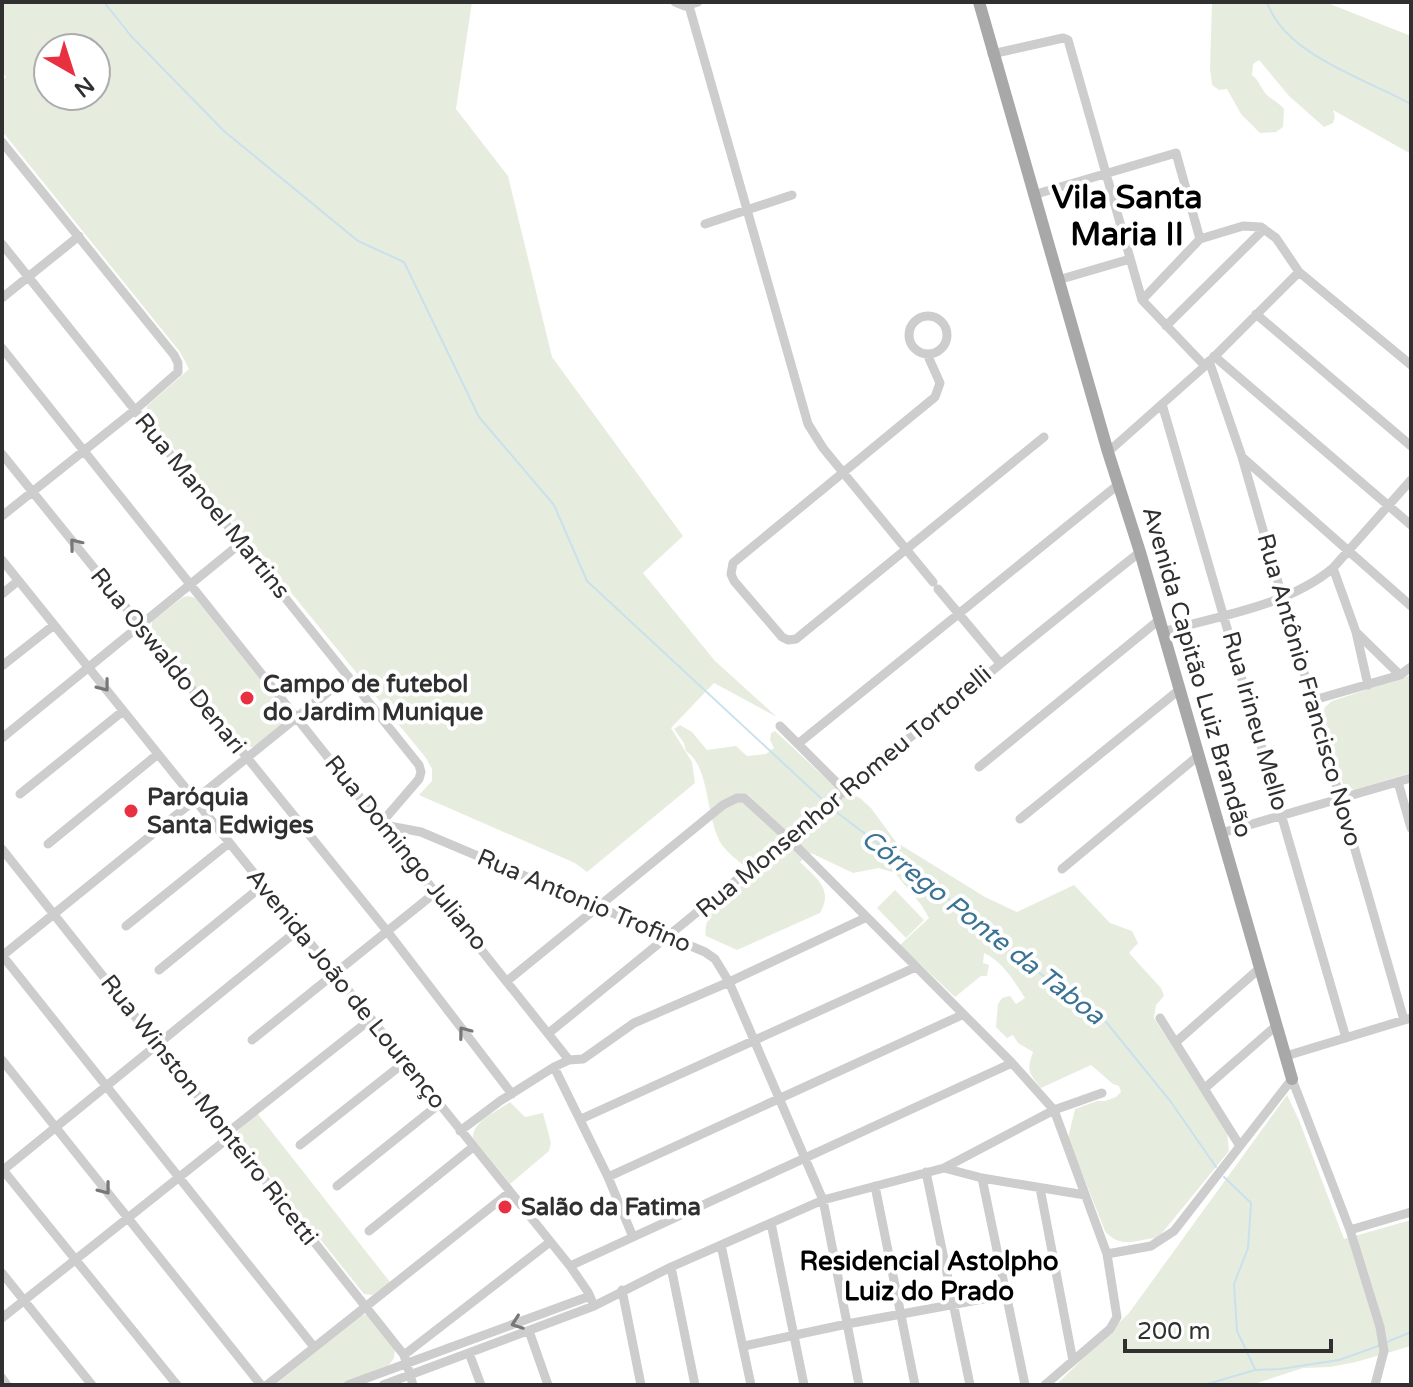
<svg xmlns="http://www.w3.org/2000/svg" width="1413" height="1387" font-family="'Varela Round',sans-serif">
	<rect width="100%" height="100%" fill="#fff"/>
	<path fill="#e6edde" fill-rule="evenodd" d="M2 2H472L456 109 508 176 552 357 683 536 643 573 715 661 777 717 714 683 671 728 692 762 695 783 587 872 575 863 419 795 432 781V769L426 758 147 416V406L189 369 180 352 2 131V81L6 77 2 71ZM48 48H96V96H48Z
		M1212 2H1325L1411 36V154L1333 110 1335 117 1333 123 1324 127 1289 96 1259 60 1253 64 1252 75C1260 81 1262 91 1268 96 1274 101 1279 103 1284 109L1283 127 1276 132 1260 133 1241 114 1227 89 1219 90 1212 85 1210 69Z
		M189 596 195 598 285 711 284 723 253 747 241 746 151 633 152 621 183 597Z
		M1411 675V773L1354 790 1343 784 1322 715 1325 707 1332 701Z
		M680 725 692 732 707 750 736 746 747 756 766 754 774 748 770 740 771 733 775 731 834 786 860 798 871 808 896 842 985 897 1017 912 1074 885 1110 923 1132 931 1138 943 1129 953 1161 988 1164 996 1156 1005 1154 1018 1227 1132 1229 1151 1158 1238C1137 1239 1120 1250 1105 1231L1068 1138 1075 1109 1097 1101H1105L1116 1097 1121 1092 1119 1086 1113 1084 1091 1065 1041 1088C1029 1073 1026 1071 1033 1052L1018 1043 1013 1035 1007 1038 996 1027 998 1004 1002 998 1010 996 1016 1004 1025 998C1015 982 1002 961 984 953L983 963 989 965 987 976H981L955 997 900 945 929 918 922 906 895 873 879 868 853 873 811 853 800 862C816 878 834 889 820 913L737 950 706 936C701 910 738 890 756 875 745 866 730 856 722 845 705 819 711 768 686 751L684 743 674 729Z
		M895 890 924 920 906 938 877 908Z
		M1287 1095 1299 1120 1344 1239 1411 1220V1346L1356 1362 1330 1367 1303 1368 1251 1385H1056L1129 1313Z
		M510 1102 525 1117 543 1113 551 1143 549 1151 510 1184 473 1138C472 1121 498 1111 510 1102Z
		M257 1113 390 1282 373 1295 364 1294 237 1135 238 1130Z
		M362 1314 368 1315 395 1350 394 1358 389 1365 339 1385H275Z"/>
	<g fill="none" stroke-linecap="round" stroke-linejoin="round">
		<path stroke="#cae0ed" stroke-width="2" d="M104 2 131 36 224 131 358 241 404 262 479 417 554 505 587 581 823 800
			M1267 2C1285 55 1366 79 1411 104
			M831 808 938 889 980 929 1107 1023 1171 1102 1216 1167
			M1224 1177 1251 1203 1248 1248 1234 1284 1237 1331 1255 1369
			M1387 1342 1411 1332
			M1204 1385 1255 1370 1280 1369 1339 1360 1381 1345"/>
		<path stroke="#cdcdcd" stroke-width="9" d="M675 2 685 6 698 2
			M689 6 808 424 823 448 933 582
			M992 54 1063 38 1068 40 1142 300 1205 366
			M2 142 174 355 178 363V372L135 410 2 516
			M1033 195 1176 153 1200 239 1243 226 1261 227 1276 238 1299 272 1411 365
			M705 224 792 195
			M2 244 419 765 421 772 419 779 382 822
			M1058 280 1130 259
			M2 298 79 236
			M1142 300 1200 239
			M1256 314 1411 446
			M909 335a19 19 0 1 1 38 0a19 19 0 1 1-38 0Z
			M1166 326 1264 229
			M2 348 569 1060
			M927 354 940 383 935 397 733 563 731 574 734 581 782 637 788 640 796 639 1044 437
			M1214 356 1411 525
			M1209 361 1242 457 1404 1020
			M1162 404 1346 1038
			M1108 452 1205 366 1299 272
			M2 454 387 931 512 1094
			M1242 457 1411 606
			M2 560 570 1266 588 1292 594 1306 671 1267 823 1200 944 1168 982 1178 1085 1195
			M1333 568 1356 632 1368 685
			M938 589 1000 663
			M2 594 18 581
			M1162 632C1218 616 1288 606 1333 568L1411 480
			M1356 632 1400 675
			M2 666 54 625
			M1314 700 1400 675 1411 667
			M780 726 844 790
			M2 738 241 543
			M799 743 1119 484
			M979 767 1159 620
			M1398 782 1411 828
			M20 794 123 711
			M1020 819 1179 690
			M384 825 421 832 705 952 715 959 729 982 823 1200 859 1385
			M1221 833 1411 778
			M48 844 158 754
			M2 849 404 1355 413 1385
			M1062 869 1198 756
			M126 926 229 843
			M2 955 314 1347
			M2 956 348 676
			M159 970 262 886
			M507 981 723 805 737 798H744L788 838 1012 1063 1054 1110 1107 1254 1117 1317 1110 1329 1045 1385
			M1160 1018 1240 1146
			M550 1032C747 873 941 709 1140 552
			M252 1040 436 892
			M1176 1042 1260 968
			M1286 1056 1411 1018
			M2 1060 261 1385
			M554 1067 608 1177 633 1237
			M1292 1079 1350 1230 1380 1327 1384 1351 1375 1385
			M1205 1088 1277 1025
			M581 1119 916 967
			M460 1131 500 1101 554 1067 569 1060 583 1059 634 1023 729 982 865 918
			M300 1145 405 1062
			M944 1168 1054 1110 1102 1093
			M3 1170 177 1385
			M2 1171 298 930
			M926 1172 970 1385
			M608 1177 962 1015
			M982 1178 1025 1385
			M337 1186 438 1105
			M875 1186 915 1385
			M1040 1188 1073 1361
			M771 1223 804 1385
			M1350 1230 1411 1212
			M369 1231 473 1147
			M721 1245 751 1385
			M1107 1254 1151 1246 1174 1231 1292 1079
			M570 1266 1012 1063
			M671 1267 695 1385
			M2 1273 92 1385
			M622 1290 641 1385
			M2 1318 231 1136 232 1129 371 1019
			M529 1331 548 1385
			M744 1346 847 1324 1005 1295
			M469 1353 481 1385
			M404 1355 550 1242
			M2 1378 7 1385
			M267 1385 510 1192
			M348 1385 590 1296
			M383 1385 594 1306"/>
		<path stroke="#a8a8a8" stroke-width="12" d="M979 2 1108 452 1140 552 1292 1079"/>
	</g>
	<defs><path id="oneway-chevron" d="M-2-3.5L2.5 0L-2 3.5" fill="none" stroke-width="1.6" stroke-linecap="round" stroke-linejoin="round" transform="scale(2)"/></defs>
	<g stroke="#777">
		<use href="#oneway-chevron" transform="translate(75 544) rotate(-129)"/>
		<use href="#oneway-chevron" transform="translate(104 686) rotate(52)"/>
		<use href="#oneway-chevron" transform="translate(464 1032) rotate(-127)"/>
		<use href="#oneway-chevron" transform="translate(105 1189) rotate(52)"/>
		<use href="#oneway-chevron" transform="translate(517 1323) rotate(160)"/>
	</g>
	<g fill="#e93040" stroke="#fff" stroke-width="3">
		<circle cx="247" cy="698" r="8"/>
		<circle cx="131" cy="811" r="8"/>
		<circle cx="505" cy="1207" r="8"/>
	</g>
	<g text-anchor="middle" dominant-baseline="central" stroke-width="8" stroke-linejoin="round" paint-order="stroke">
		<g font-size="24" fill="#303030" stroke="#fff">
			<text transform="translate(212 506) rotate(51)">Rua Manoel Martins</text>
			<text transform="translate(168 661) rotate(51)">Rua Oswaldo Denari</text>
			<text transform="translate(1197 672) rotate(74)">Avenida Capitão Luiz Brandão</text>
			<text transform="translate(1309 690) rotate(74)">Rua Antônio Francisco Novo</text>
			<text transform="translate(1255 721) rotate(74)">Rua Irineu Mello</text>
			<text transform="translate(844 792) rotate(-40)">Rua Monsenhor Romeu Tortorelli</text>
			<text transform="translate(406 853) rotate(51)">Rua Domingo Juliano</text>
			<text transform="translate(584 901) rotate(23)">Rua Antonio Trofino</text>
			<text transform="translate(346 989) rotate(51)">Avenida João de Lourenço</text>
			<text transform="translate(209 1110) rotate(52)">Rua Winston Monteiro Ricetti</text>
		</g>
		<g font-size="24" font-weight="bold" fill="#303030" stroke="#fff" text-anchor="start">
			<text x="263" y="684">Campo de futebol<tspan x="263" dy="28">do Jardim Munique</tspan></text>
			<text x="147" y="797">Paróquia<tspan x="147" dy="28">Santa Edwiges</tspan></text>
			<text x="521" y="1207">Salão da Fatima</text>
		</g>
		<g font-size="26" font-style="italic" fill="#3b7394" stroke="#fff">
			<text transform="translate(983 927) rotate(38)">Córrego Ponte da Taboa</text>
		</g>
		<g font-size="26" font-weight="bold" fill="#000" stroke="#fff">
			<text x="929" y="1261">Residencial Astolpho<tspan x="929" dy="30">Luiz do Prado</tspan></text>
		</g>
		<g font-size="32" font-weight="bold" fill="#000" stroke="#fff">
			<text x="1127" y="198">Vila Santa<tspan x="1127" dy="37">Maria II</tspan></text>
		</g>
	</g>
	<rect width="1413" height="1387" fill="none" stroke="#303030" stroke-width="8"/>
	<g transform="translate(72 72) rotate(141)"><circle r="38" fill="#ffffff" stroke="#acacac" stroke-width="2"/>
	<path d="M0-6L14 30L0 20L-14 30Z" fill="#e93040"/>
	<text y="-12" font-size="22" font-weight="bold" text-anchor="middle" fill="#303030">N</text>
	</g>
	<path d="M1125 1339v12h206v-12" fill="none" stroke="#303030" stroke-width="4"/>
	<text x="1137" y="1339" font-size="24" fill="#303030" stroke="#ffffff" stroke-width="6" paint-order="stroke">200 m</text>
</svg>
